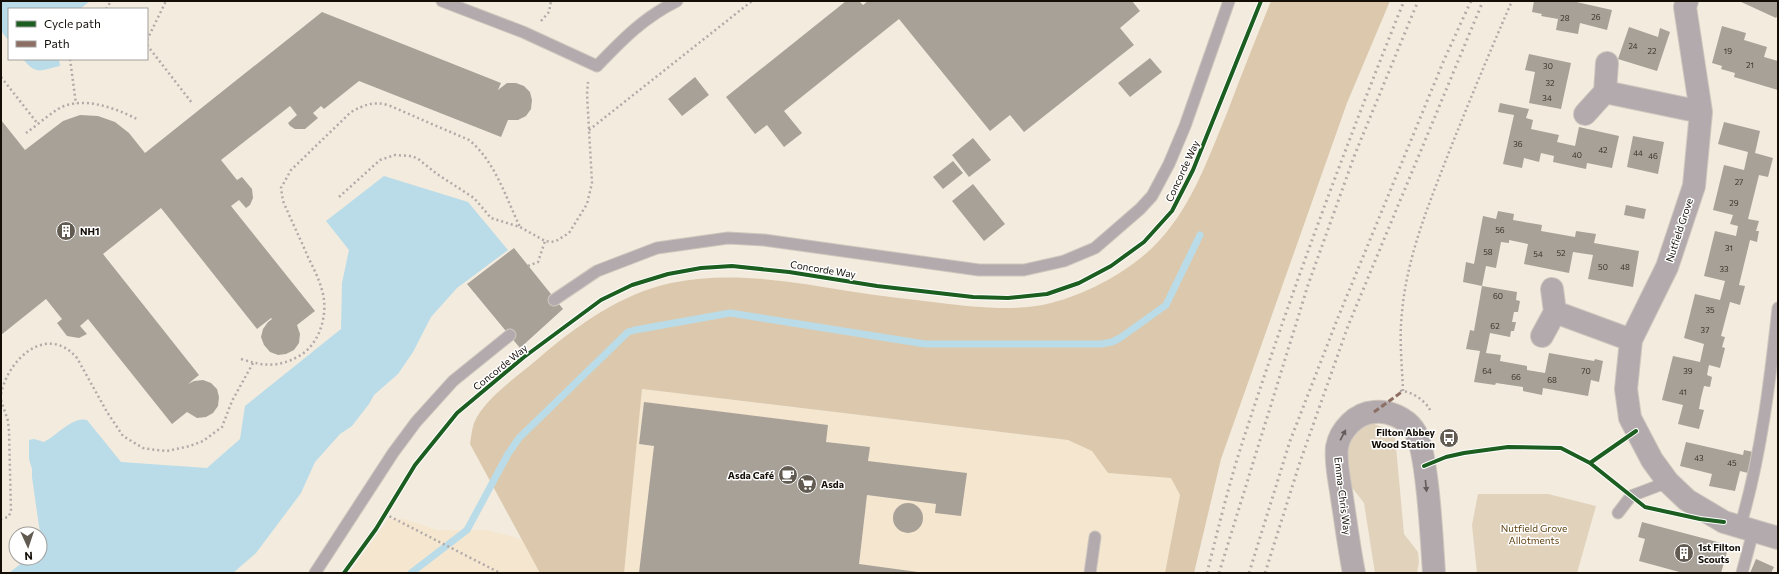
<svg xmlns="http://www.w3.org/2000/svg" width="1779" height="574" font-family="Commissioner,sans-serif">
	<rect width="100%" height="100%" fill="#f3ebde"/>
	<path fill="#f5e6d0" d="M642 389 1149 450 1193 460 1172 573H620Z
		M388 519H404L437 530H487L510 536 522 540 572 573H349Z"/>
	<path fill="#e1d2bc" d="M1372 423 1387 429 1395 436 1404 534 1418 552 1419 562 1417 573H1375L1364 503 1347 481 1346 446 1358 428Z
		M1478 494H1548L1596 506 1577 573H1477L1472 525Z"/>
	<path fill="#dcc9ad" d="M1271 1H1390L1347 103 1221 459 1194 573H1165L1180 495 1171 478 1108 473 1092 451 1068 440 642 389 624 573H540L470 444C471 437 472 429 474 423 484 398 520 375 540 357 579 324 621 294 671 283 731 271 788 281 848 291 879 296 910 299 941 303 975 307 1017 312 1051 303 1086 294 1124 274 1151 249 1190 212 1207 161 1227 113 1241 76 1256 38 1271 1Z"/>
	<path fill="#b9dce8" d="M1 1H90L80 9H9V41L1 31Z
		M23 59H59L60 66C40 70 37 76 23 59Z
		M384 176 468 202 508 250 457 288 431 317 413 352 398 374 374 395 369 404 352 426 340 434 315 462 301 493 256 553 233 573 152 572 9 573 28 558H40V549L42 547 32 477V469L29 459V440L34 439 44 442C56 436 73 416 87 420L121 462 207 468 240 439 245 406 341 329 342 283 349 250 326 221Z"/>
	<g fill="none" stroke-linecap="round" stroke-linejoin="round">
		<path stroke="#b9dce8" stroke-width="7" d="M411 573 467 530 508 454 519 438 628 332 635 330 730 313 925 344H1101L1112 342 1120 338 1166 305 1200 235"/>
	</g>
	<path fill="#a8a198" d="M846 1H859L863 5 868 1H1132L1140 11 1120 28 1134 45 1024 132 1010 115 990 131 899 19 784 111 802 133 784 147 767 125 755 134 726 97Z
		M1534 1H1572L1612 10 1607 30 1580 23 1578 34 1556 30 1558 19 1541 16 1542 14 1532 12Z
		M1739 1H1778V15L1776 18Z
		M322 12 501 83 498 90 507 83H516L524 86 530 92 532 100 531 109 526 116 518 120H508L501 137 359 81 324 109 321 106 313 113 318 118 305 129H295L290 126 288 123 297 115 290 106 221 160 237 180 242 177 252 189 253 198 250 205 246 208 239 200 231 206 315 311 297 325 300 334 299 343 294 350 286 354 278 355 270 352 264 345 261 337 263 329 268 322 272 319 271 318 257 329 161 208 103 254 199 375 188 384 194 381 203 380 211 383 217 389 219 397 218 406 213 413 206 417 197 418 187 412 172 424 88 319 80 326 87 334 79 338 67 336 57 323 62 319 46 299 1 335V120L25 150 63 121 80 115 98 116 115 122 129 133 145 153Z
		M1722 26 1746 33 1744 40 1767 47 1764 57 1778 61V90L1734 77 1735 73 1721 69 1722 66 1712 63Z
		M1629 27 1658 37 1660 28 1670 32 1657 71 1618 59Z
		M1529 54 1571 63 1561 109 1529 103 1535 72 1525 70Z
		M1150 58 1162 72 1130 97 1118 83Z
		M695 77 709 95 682 116 668 99Z
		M1500 103 1529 109 1526 118 1533 120 1531 129 1559 135 1557 142 1575 146 1579 127 1619 136 1612 168 1587 163 1586 169 1553 162 1554 156 1541 153 1539 162 1524 158 1522 168 1503 164 1514 115 1498 112Z
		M1724 122 1760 131 1755 153 1773 158 1768 177 1759 175 1748 219 1759 221 1756 231H1759L1757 242 1750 240 1739 285 1745 286 1740 305 1730 302 1721 336 1725 337 1722 347 1725 348 1720 368 1709 365 1707 375 1712 377 1710 387 1704 386 1701 398 1699 409 1704 410 1699 429 1678 424 1683 405 1662 400 1673 356 1700 362 1704 344 1684 338 1695 294 1720 300 1725 281 1704 276 1715 231 1736 236 1738 226 1730 224 1733 215 1713 210 1724 165 1744 170 1748 152 1718 144Z
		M1633 136 1664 142 1658 174 1627 167Z
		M973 138 991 160 969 177 952 155Z
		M953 161 963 173 943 189 933 177Z
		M973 184 1005 224 984 241 952 201Z
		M1626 205 1646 209 1644 219 1624 215Z
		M1498 211 1514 214 1513 220 1542 225 1541 231 1575 237 1576 231 1596 234 1594 243 1639 251 1633 287 1588 279 1593 255 1573 252 1569 273 1524 264 1528 244 1509 240V243L1501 242 1496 268 1486 266 1482 286 1463 282 1466 262 1474 264 1483 216 1496 219Z
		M514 248 563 309 520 348 467 284Z
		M1482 286 1517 292 1516 300 1520 301 1518 312H1514L1512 322H1516L1514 331H1511L1510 337 1490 333 1486 353 1501 355 1500 361 1527 366V370L1545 373 1549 353 1594 361 1595 359 1603 361 1599 382 1591 380 1588 396 1543 388 1542 395 1523 391V387L1496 383 1495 385 1474 382 1480 351 1466 349 1470 330 1474 331Z
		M644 402 828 425 826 442 870 447 868 461 967 473 961 516 935 513 936 504 867 495 859 564 925 573H639L654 446 639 444Z
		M1686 442 1743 455 1744 450 1753 452 1748 473 1740 471 1735 491 1709 486 1712 474 1680 466Z
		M893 518a15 15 0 1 1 30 0a15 15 0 1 1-30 0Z
		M1642 522 1729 545 1721 573H1683L1639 561 1645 539 1638 537Z
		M1756 559 1774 567 1771 573H1750Z"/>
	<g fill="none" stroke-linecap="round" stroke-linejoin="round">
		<g stroke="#cec7bd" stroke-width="13">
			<path id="lane" d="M442 1 523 32 597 66C623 39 643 18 677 1
				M554 300 597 271 657 248 728 238 764 240 979 270H1024L1064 261 1095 248 1140 209 1152 196 1169 164 1185 126 1229 1
				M1618 513 1631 496 1668 482
				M1740 527C1761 457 1770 381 1778 308
				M315 573 393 453 416 422 453 381 510 335
				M1090 573 1095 537
				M1742 573 1753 532"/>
		</g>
		<g stroke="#cec7bd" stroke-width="24">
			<path id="street" d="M1687 1 1685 7 1701 112 1694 186 1667 267 1631 340 1626 389 1630 418 1652 460 1668 482 1687 500 1724 522 1778 538
				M1605 92 1701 112
				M1585 114 1605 92 1607 63
				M1555 312 1631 340
				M1542 336 1555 312 1552 289
				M1354 573C1349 548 1346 523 1342 498 1340 482 1335 463 1337 447 1340 430 1356 413 1374 412 1388 410 1406 418 1414 430 1428 448 1432 546 1434 573"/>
		</g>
		<path stroke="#b2aaa8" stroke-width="2.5" stroke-dasharray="2 3" stroke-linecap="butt" d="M106 9 111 1
			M541 21 549 12 551 1
			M147 40 166 1
			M147 45 192 103
			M70 59 76 104
			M1 77 38 124
			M589 130 752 1
			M26 133C36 126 47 116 58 109 82 95 115 108 137 119
			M339 197 380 160 395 155 410 156 417 158 437 174 474 198 491 218 520 227 545 241 551 242 556 241 569 233 587 204 592 183 587 94 588 82
			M528 266 538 262 545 241
			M241 359C263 366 278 368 299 356 319 345 328 316 323 294 320 281 314 269 308 257 300 238 291 220 283 201L281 188 291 170 351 112C364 105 373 101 388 105L469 140C495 161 506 198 520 227
			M1400 391C1411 391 1425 400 1430 410
			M1403 391C1402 365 1399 338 1402 312 1407 256 1429 204 1449 152 1469 102 1490 51 1512 1
			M1 394C8 359 47 323 77 358L107 412 123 436 143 448 156 450 167 451 190 446 203 441 222 427 232 401 253 363
			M1 400 8 421 9 431 11 512 8 517 1 519
			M385 514 500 573"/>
		<use href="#lane" stroke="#b3aaae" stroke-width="11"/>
		<use href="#street" stroke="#b3aaae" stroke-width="22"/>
		<path stroke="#b5aca8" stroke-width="3" stroke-dasharray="2 4" stroke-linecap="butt" d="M1207 573C1217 533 1227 492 1239 453 1288 300 1344 150 1404 1
			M1219 573 1308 285 1355 154 1418 1
			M1249 573 1290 441 1337 320 1444 60 1471 1
			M1265 573 1300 462 1348 326 1483 1"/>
		<path stroke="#8d6e63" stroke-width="3" stroke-dasharray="6 3" stroke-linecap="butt" d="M1374 412 1403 391"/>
		<g stroke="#fff" stroke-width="6">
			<path id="cycleway" d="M1590 463 1636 431
				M1424 466 1446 457 1464 453 1508 447 1561 448 1590 463 1645 507 1700 519 1724 522
				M344 573 376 529 415 465 457 413 524 357 601 300 632 285 668 274 701 268 732 266 789 272 877 286 973 297 1008 298 1047 294 1079 283 1111 266 1144 242 1172 211 1193 170 1261 1"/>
		</g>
		<use href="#cycleway" stroke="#1b5e20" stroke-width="4"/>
	</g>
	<defs><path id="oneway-solid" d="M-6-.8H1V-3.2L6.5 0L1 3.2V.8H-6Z"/></defs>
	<g fill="#645c5a">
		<use href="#oneway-solid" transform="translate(1343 435) rotate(-62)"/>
		<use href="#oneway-solid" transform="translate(1426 486) rotate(84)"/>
	</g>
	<defs>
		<g id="building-disc" transform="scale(1)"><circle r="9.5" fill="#625b52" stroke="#fff"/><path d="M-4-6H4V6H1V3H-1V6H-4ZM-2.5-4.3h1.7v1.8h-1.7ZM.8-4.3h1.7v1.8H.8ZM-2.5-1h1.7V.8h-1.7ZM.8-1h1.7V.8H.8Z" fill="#fff"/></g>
		<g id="bus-disc" transform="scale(1)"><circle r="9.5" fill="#625b52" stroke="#fff"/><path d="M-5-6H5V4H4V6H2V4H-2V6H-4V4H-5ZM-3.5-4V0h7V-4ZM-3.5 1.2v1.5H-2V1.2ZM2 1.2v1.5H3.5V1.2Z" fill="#fff"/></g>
		<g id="cafe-disc" transform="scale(1)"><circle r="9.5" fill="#625b52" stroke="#fff"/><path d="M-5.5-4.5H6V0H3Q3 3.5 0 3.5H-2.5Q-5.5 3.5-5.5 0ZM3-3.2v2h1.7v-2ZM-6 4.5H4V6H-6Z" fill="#fff"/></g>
		<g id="supermarket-disc" transform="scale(1)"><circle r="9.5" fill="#625b52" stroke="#fff"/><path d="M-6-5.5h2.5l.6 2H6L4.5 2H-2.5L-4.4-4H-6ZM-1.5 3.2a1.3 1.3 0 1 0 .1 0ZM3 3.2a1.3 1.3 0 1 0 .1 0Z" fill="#fff"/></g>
	</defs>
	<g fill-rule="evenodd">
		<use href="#building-disc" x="66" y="231"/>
		<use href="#bus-disc" x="1449" y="438"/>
		<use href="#cafe-disc" x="788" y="475"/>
		<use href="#supermarket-disc" x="807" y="484"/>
		<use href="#building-disc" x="1684" y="553"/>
	</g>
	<g text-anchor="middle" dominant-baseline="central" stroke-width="3" stroke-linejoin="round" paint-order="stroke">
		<g font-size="8" fill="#39332b">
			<text x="1596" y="17">26</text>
			<text x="1565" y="18">28</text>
			<text x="1633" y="46">24</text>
			<text x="1652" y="51">22</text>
			<text x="1728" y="51">19</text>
			<text x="1750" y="65">21</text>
			<text x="1548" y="66">30</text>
			<text x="1550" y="83">32</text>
			<text x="1547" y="98">34</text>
			<text x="1518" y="144">36</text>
			<text x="1603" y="150">42</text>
			<text x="1638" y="153">44</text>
			<text x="1577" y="155">40</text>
			<text x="1653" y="156">46</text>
			<text x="1739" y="182">27</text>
			<text x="1734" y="203">29</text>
			<text x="1500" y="230">56</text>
			<text x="1729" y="248">31</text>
			<text x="1488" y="252">58</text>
			<text x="1561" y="253">52</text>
			<text x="1538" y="254">54</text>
			<text x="1603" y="267">50</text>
			<text x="1625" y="267">48</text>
			<text x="1724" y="269">33</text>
			<text x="1498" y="296">60</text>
			<text x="1710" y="310">35</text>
			<text x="1495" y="326">62</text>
			<text x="1705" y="330">37</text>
			<text x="1487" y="371">64</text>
			<text x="1586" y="371">70</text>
			<text x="1688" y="371">39</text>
			<text x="1516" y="377">66</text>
			<text x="1552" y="380">68</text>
			<text x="1683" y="392">41</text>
			<text x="1699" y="458">43</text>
			<text x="1732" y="463">45</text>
		</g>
		<g font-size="10" fill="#140e07" stroke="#fff">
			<text transform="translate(1182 171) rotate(-65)">Concorde Way</text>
			<text transform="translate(1679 230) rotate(-72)">Nutfield Grove</text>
			<text transform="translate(823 269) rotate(9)">Concorde Way</text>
			<text transform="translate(500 367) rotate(-39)">Concorde Way</text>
			<text transform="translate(1343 496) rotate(83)">Emma-Chris Way</text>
		</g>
		<g font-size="10" font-weight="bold" fill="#140e07" stroke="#fff" text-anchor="start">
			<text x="80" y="231">NH1</text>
			<text x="1435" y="432" text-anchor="end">Filton Abbey<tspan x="1435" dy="12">Wood Station</tspan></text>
			<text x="774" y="475" text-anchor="end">Asda Café</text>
			<text x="821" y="484">Asda</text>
			<text x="1698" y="547">1st Filton<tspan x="1698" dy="12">Scouts</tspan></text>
		</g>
		<g font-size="10" fill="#604111" stroke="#fff">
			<text x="1534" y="528">Nutfield Grove<tspan x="1534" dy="12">Allotments</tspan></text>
		</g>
	</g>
	<rect width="1779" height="574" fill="none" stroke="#140e07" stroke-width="4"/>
	<rect x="8" y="8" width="140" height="52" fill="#ffffff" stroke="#a19f9c"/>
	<rect x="16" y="21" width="20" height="6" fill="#1b5e20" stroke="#a19f9c"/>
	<text x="44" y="28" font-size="12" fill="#140e07">Cycle path</text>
	<rect x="16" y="41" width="20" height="6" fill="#8d6e63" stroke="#a19f9c"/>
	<text x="44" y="48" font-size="12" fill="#140e07">Path</text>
	<g transform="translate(28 546) rotate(177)"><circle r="19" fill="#ffffff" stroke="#a19f9c"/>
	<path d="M0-3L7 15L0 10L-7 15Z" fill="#625b52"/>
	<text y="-6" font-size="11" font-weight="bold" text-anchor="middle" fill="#140e07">N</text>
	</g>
</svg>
